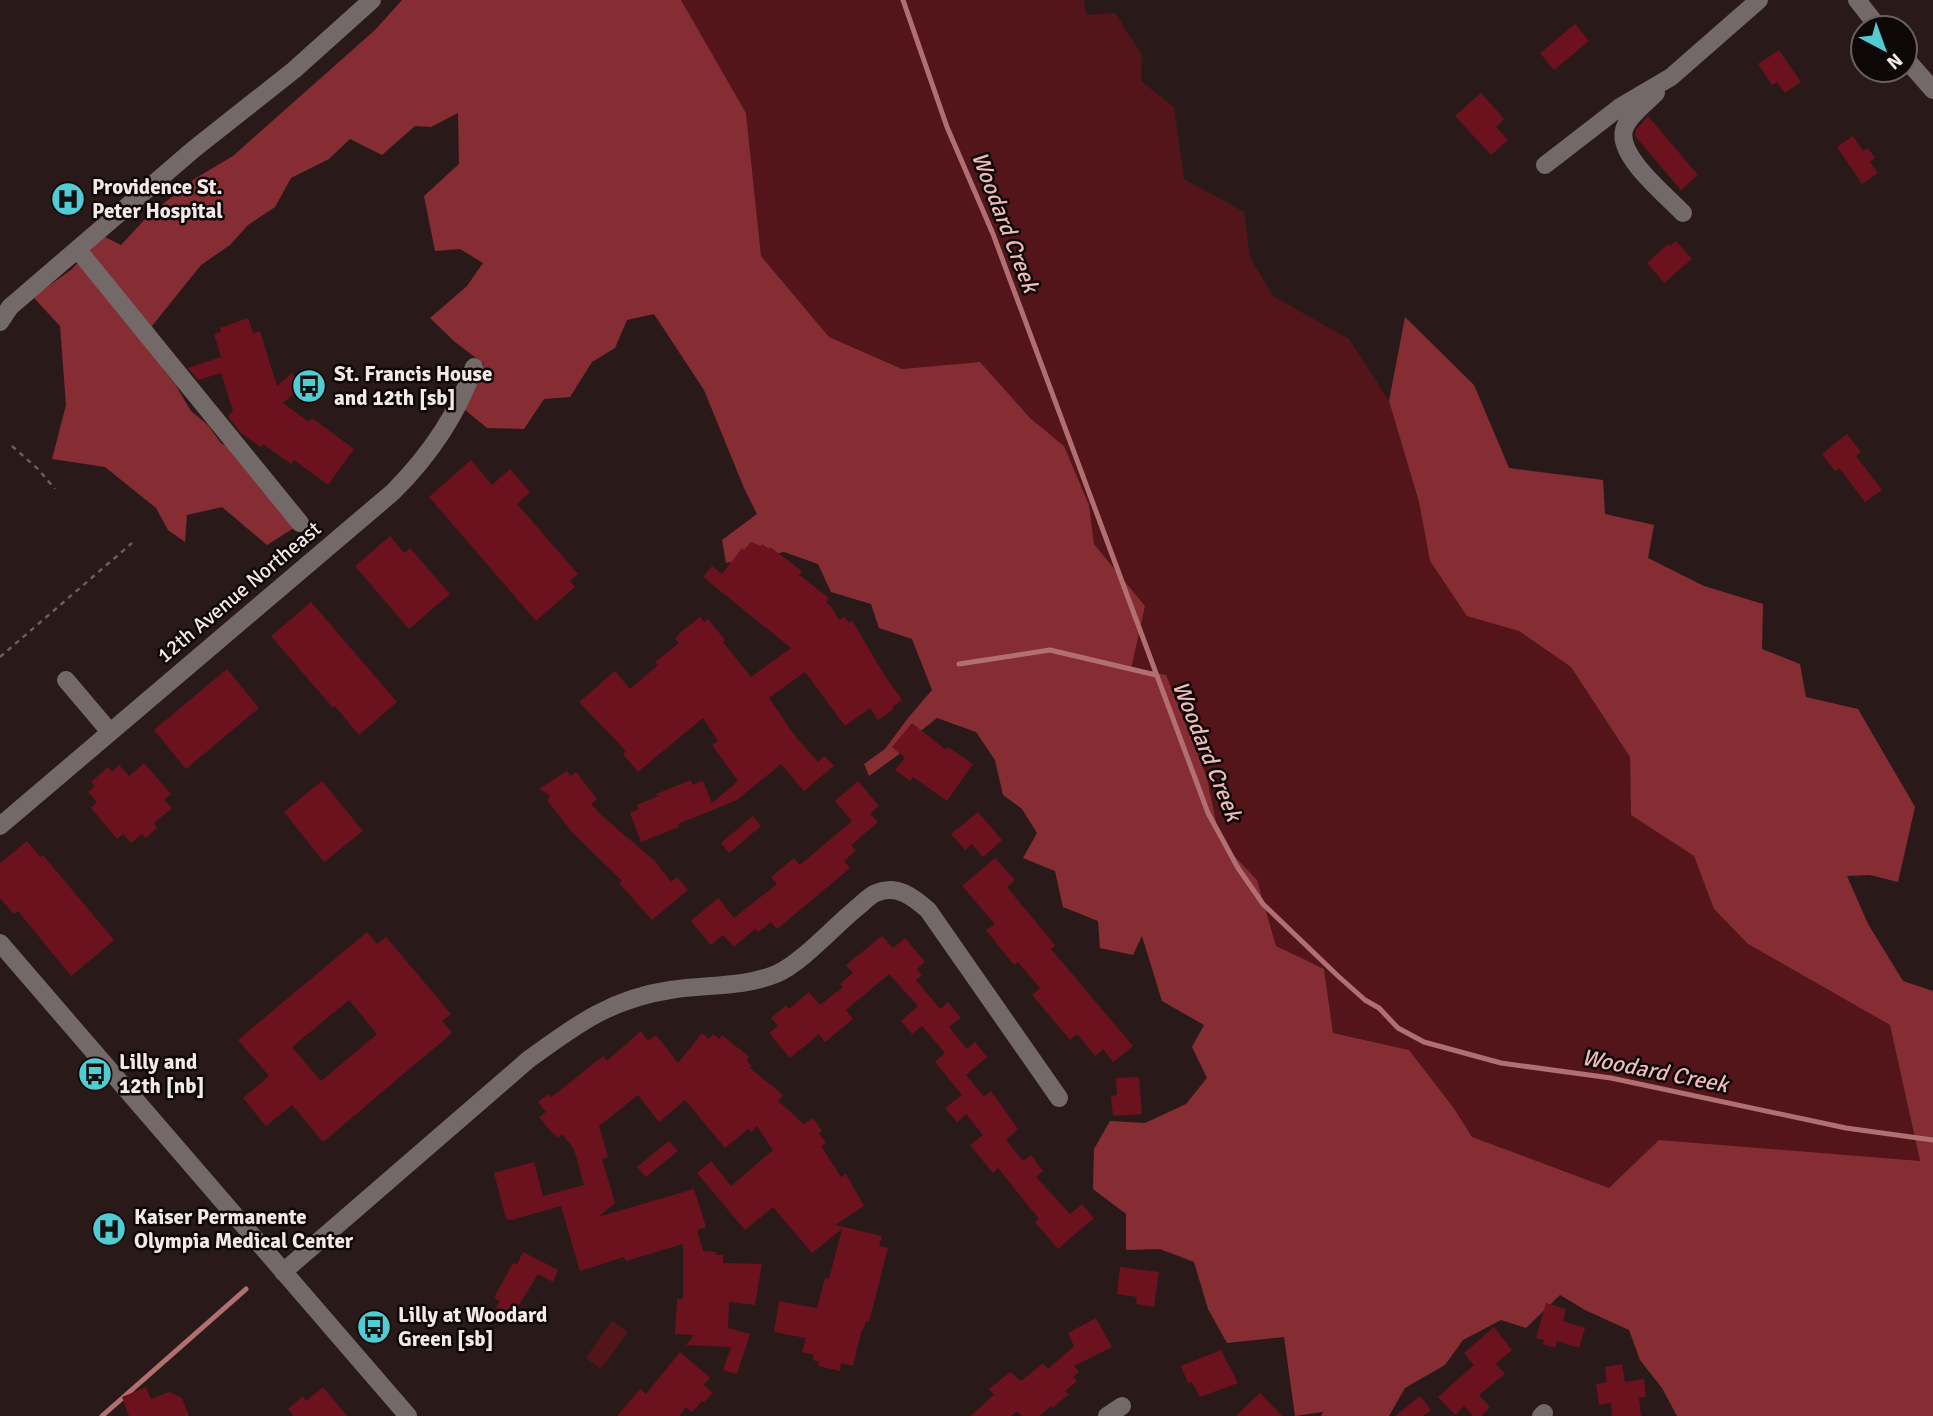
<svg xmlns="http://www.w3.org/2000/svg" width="1933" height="1416" font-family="Signika,sans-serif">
	<rect width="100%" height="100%" fill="#291a19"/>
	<path fill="#53151a" d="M681 0H1084L1086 15 1115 13 1142 55 1141 81 1174 107 1184 179 1244 212 1250 257 1273 296 1349 339 1389 401 1419 502 1430 561 1467 615 1519 631 1571 667 1630 757 1631 815 1694 856 1714 909 1748 944 1890 1025 1920 1162 1659 1140 1609 1188 1472 1137 1453 1107 1409 1050 1333 1033 1324 969 1276 947 1257 880 1220 841 1207 778 1130 669 1145 606 1094 544 1089 505 1064 446 1030 418 980 362 902 369 829 337 761 256 746 113Z
		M612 1321 628 1332 601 1369 586 1358Z"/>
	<path fill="#862d33" d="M402 0H681L746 113 761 256 829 337 902 369 980 362 1030 418 1064 446 1089 505 1094 544 1145 606 1131 669 1166 675 1207 778 1220 841 1257 880 1276 946 1324 969 1333 1033 1409 1050 1453 1107 1472 1137 1609 1188 1659 1140 1920 1161 1890 1025 1748 944 1714 909 1694 856 1631 815 1630 757 1571 667 1519 631 1467 616 1430 561 1419 502 1389 401 1405 317 1474 385 1509 468 1603 480 1605 514 1654 525 1648 558 1704 586 1763 604 1762 649 1800 664 1806 697 1858 709 1915 807 1898 882 1870 875 1847 876 1868 924 1903 981 1933 991V1416H1677L1662 1388 1640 1360 1629 1330 1585 1310 1560 1295 1526 1328 1501 1320 1463 1340 1445 1365 1405 1388 1389 1416H1321L1323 1412 1295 1416 1284 1337 1227 1343 1208 1309 1194 1262 1160 1249 1126 1250V1214L1093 1189 1094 1149 1110 1121 1145 1123 1186 1104 1207 1078 1192 1047 1204 1025 1162 1001 1142 936 1133 955 1100 948 1098 921 1063 907 1055 871 1023 858 1037 833 1022 809 1003 795 995 760 976 732 937 718 918 733 898 755 869 776 864 764 885 749 908 718 932 690 912 639 879 628 871 604 831 592 818 564 784 552 726 563 722 540 757 514 744 488 704 390 654 314 627 320 615 348 592 362 570 397 544 399 524 429 487 428 464 409 484 364 455 342 430 318 467 286 483 263 460 249 435 251 424 196 459 164 458 113 431 127 415 126 382 155 350 139 329 159 291 178 275 207 248 225 230 245 201 265 152 326 159 338 163 369 175 384 191 411 208 425 221 443 249 459 297 526 267 545 222 507 187 515 185 542 168 530 156 508 105 467 52 459 66 405 60 326 33 297 71 270 103 236 121 245 149 215 196 178 233 156 375 30Z"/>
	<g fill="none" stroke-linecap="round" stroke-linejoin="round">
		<path stroke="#b26f72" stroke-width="5" d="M903 0 947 127 993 234 1208 813 1238 868 1263 904 1338 976 1365 1000 1379 1008 1398 1028 1424 1042 1501 1063 1611 1078 1846 1128 1933 1140
			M959 664 1050 650 1156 675
			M102 1416 246 1289"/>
	</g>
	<path fill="#6b121e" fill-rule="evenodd" d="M1575 24 1589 41 1554 70 1540 53Z
		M1779 50 1801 82 1785 93 1777 82 1772 85 1758 64Z
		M1481 93 1504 119 1496 127 1508 140 1491 155 1455 116Z
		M1648 116 1698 175 1681 190 1635 136 1636 130Z
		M1853 136 1863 151 1868 148 1875 158 1870 162 1878 173 1862 184 1837 147Z
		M1676 241 1692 259 1664 283 1647 263 1668 244 1670 246Z
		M248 318 253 333 260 331 277 386 292 373 303 386 283 403 309 422 312 418 354 449 328 485 294 460 291 464 263 444 261 447 241 433 228 417 233 411 221 373 198 380 188 368 221 357 214 334 221 332 220 328Z
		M1847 434 1861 452 1856 456 1882 490 1865 502 1839 468 1835 471 1822 454Z
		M471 460 492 485 510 469 530 492 517 504 578 574 570 581 575 587 536 621 429 497Z
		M390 536 404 553 410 548 450 594 409 629 355 566Z
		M751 542 761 546 762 544 769 549 770 547 802 571 799 575 829 598 826 602 832 608 839 620 844 617 849 623 852 620 883 673 902 700 892 707 894 709 878 720 870 708 845 726 805 672 769 698 795 736 818 762 825 756 834 766 804 791 781 764 737 800 678 824 679 827 641 842 630 813 639 809 637 805 658 796 656 794 691 780 692 785 703 781 712 803 738 781 712 745 718 741 703 718 638 772 623 754 626 751 579 702 615 671 630 689 658 665 655 662 679 643 675 639 682 631 700 617 704 622 708 619 725 640 723 642 751 677 791 648 703 577 712 566 722 574 742 548 744 550Z
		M311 602 397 702 359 735 335 706 333 708 271 636Z
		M227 669 259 708 186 769 154 730Z
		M912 723 946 750 948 747 973 764 947 801 913 777 910 781 895 770 905 758 892 747Z
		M144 763 171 794 164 800 172 808 154 823 157 828 146 838 142 834 131 843 123 834 117 839 91 808 97 802 88 792 95 786 91 782 108 767 112 772 119 765 129 776Z
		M567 771 571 776 576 772 597 799 591 804 602 816 655 861 671 882 677 877 688 890 652 920 619 883 622 881 571 831 547 800 551 796 539 789Z
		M322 781 363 831 324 862 284 812Z
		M858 781 879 806 870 814 878 822 851 845 856 850 844 861 850 868 777 929 771 922 758 932 755 929 734 947 723 935 711 945 691 921 718 898 734 918 777 884 771 877 794 858 800 865 852 821 835 801Z
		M978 812 1002 840 983 857 972 844 965 850 951 834Z
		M753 816 761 826 729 853 721 843Z
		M27 841 40 857 43 855 114 940 71 976 18 911 14 914 0 898V863Z
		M995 858 1015 880 1007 887 1055 945 1051 949 1133 1046 1113 1062 1103 1049 1095 1056 1077 1034 1070 1040 1032 995 1040 988 1018 962 1014 965 986 930 995 924 962 886Z
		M367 932 377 944 386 937 451 1014 442 1021 452 1033 323 1142 292 1105 266 1126 243 1098 269 1076 238 1040ZM349 1000 377 1034 321 1081 292 1047Z
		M882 936 893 948 905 938 925 962 917 969 922 975 916 980 940 1009 948 1002 961 1018 949 1027 967 1049 975 1042 987 1057 966 1075 984 1097 991 1091 1018 1129 1006 1140 1023 1161 1031 1155 1043 1171 1036 1177 1070 1214 1082 1204 1094 1218 1058 1249 1035 1222 1039 1219 998 1168 993 1173 970 1145 983 1135 966 1114 957 1122 945 1108 962 1095 935 1062 945 1053 922 1026 912 1034 901 1021 918 1006 889 974 846 1010 853 1019 825 1042 819 1034 790 1058 769 1033 778 1026 771 1018 786 1006 789 1009 809 992 820 1005 843 987 840 984 853 973 846 965Z
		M641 1031 648 1041 656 1035 678 1063 702 1033 709 1039 713 1034 719 1039 722 1035 749 1057 746 1060 752 1066 750 1068 783 1095 778 1101 804 1124 813 1118 822 1131 819 1133 826 1143 821 1146 841 1177 846 1174 864 1206 835 1225 882 1236 879 1246 888 1248 869 1322 866 1321 863 1330 862 1329 853 1366 841 1363 840 1371 818 1366 819 1362 813 1360 814 1355 802 1352 806 1338 774 1332 779 1301 817 1308 825 1278 829 1279 842 1229 812 1253 773 1207 745 1230 697 1173 711 1161 731 1186 773 1150 757 1126 752 1132 748 1129 725 1148 685 1100 659 1122 638 1095 599 1126 608 1157 602 1159 615 1203 598 1217 694 1189 706 1227 697 1230 703 1251 717 1252 716 1255H723V1263L762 1264 755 1305 729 1302 728 1328 750 1334 737 1374 723 1370 731 1347 686 1345 694 1335 675 1334 677 1299H683V1244L626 1261 624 1257 580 1271 561 1206 511 1220 506 1219 494 1173 534 1162 543 1196 584 1185 574 1149 562 1134 558 1138 554 1133 553 1134 539 1117 546 1112 538 1102 548 1094 551 1097 563 1088 603 1056 607 1061Z
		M1139 1077 1142 1114 1113 1116 1111 1096 1117 1095 1116 1078Z
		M669 1141 678 1151 646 1177 637 1167Z
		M523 1252 558 1270 553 1282 538 1274 511 1318 495 1310 500 1301 494 1298 510 1268 514 1263 517 1264Z
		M1120 1267 1159 1272 1154 1307 1136 1304 1137 1297 1117 1294Z
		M1546 1303 1566 1309 1563 1321 1585 1328 1579 1348 1557 1341 1555 1348 1543 1344 1544 1340 1536 1338Z
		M1096 1318 1112 1347 1074 1366 1079 1372 1073 1377 1077 1381 1065 1391 1069 1394 1053 1408 1051 1406 1039 1416H1022L1017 1411 1011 1416H970L994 1395 989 1389 1010 1372 1021 1381 1043 1363 1048 1369 1074 1346 1068 1333Z
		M1494 1327 1512 1350 1496 1364 1505 1374 1479 1395 1490 1407 1481 1416H1473L1464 1406 1455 1415 1438 1397 1474 1365 1464 1353Z
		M1221 1350 1238 1383 1200 1397 1192 1382 1188 1383 1181 1366Z
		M680 1352 710 1378 704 1385 713 1393 704 1402 702 1401 692 1412 686 1407 679 1416H617L640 1389 646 1394Z
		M1622 1364 1625 1382 1644 1379 1646 1397 1639 1398 1641 1416H1612L1611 1403 1599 1405 1596 1384 1607 1382 1605 1367Z
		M146 1387 151 1399 169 1392 182 1398 189 1416H129L122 1397Z
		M323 1387 347 1416H294L288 1409 303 1396 306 1401Z
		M1260 1393 1282 1416H1236Z
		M1420 1396 1431 1410 1423 1416H1395Z"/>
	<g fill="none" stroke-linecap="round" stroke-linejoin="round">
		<path stroke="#6b5d5d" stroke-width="2.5" stroke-dasharray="5 5" stroke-linecap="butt" d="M12 446 38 469 55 489
			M0 657 132 543"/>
		<path stroke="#726968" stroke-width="18" d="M1857 0 1879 28
			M1905 58 1933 90
			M1656 93C1647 102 1627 117 1624 130 1617 156 1666 195 1683 213
			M1545 165 1620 107 1671 77 1759 0
			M78 250 300 523
			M0 322 10 307 194 149 294 70 372 0
			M66 680 110 732
			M0 826 393 492C429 456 457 416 474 367
			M0 943 408 1416
			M283 1272 528 1060C576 1025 610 999 670 990 706 984 742 988 776 974 802 963 835 925 859 906 864 902 870 895 876 893 897 884 913 897 928 910L1059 1098
			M1107 1416 1122 1406
			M1541 1416 1544 1413"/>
	</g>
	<defs>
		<g id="hospital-disc" transform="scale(1.75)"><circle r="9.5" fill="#51ccd2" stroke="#0d0707"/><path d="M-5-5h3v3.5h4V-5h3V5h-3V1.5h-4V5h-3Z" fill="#111"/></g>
		<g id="bus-disc" transform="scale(1.75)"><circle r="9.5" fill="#51ccd2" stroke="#0d0707"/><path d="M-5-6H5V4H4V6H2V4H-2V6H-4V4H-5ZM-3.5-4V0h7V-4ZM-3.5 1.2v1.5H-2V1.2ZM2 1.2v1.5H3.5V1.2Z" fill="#111"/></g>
	</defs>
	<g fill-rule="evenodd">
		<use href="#hospital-disc" x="68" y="199"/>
		<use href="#bus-disc" x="309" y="386"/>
		<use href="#bus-disc" x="95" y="1074"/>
		<use href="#hospital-disc" x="109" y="1229"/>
		<use href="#bus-disc" x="374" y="1327"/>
	</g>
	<g text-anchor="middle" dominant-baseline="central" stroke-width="5" stroke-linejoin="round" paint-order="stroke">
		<g font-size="21" font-weight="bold" fill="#f4e8e8" stroke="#0d0707" text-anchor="start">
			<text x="92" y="187">Providence St.<tspan x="92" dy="24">Peter Hospital</tspan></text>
			<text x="334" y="374">St. Francis House<tspan x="334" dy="24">and 12th [sb]</tspan></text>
			<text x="119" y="1062">Lilly and<tspan x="119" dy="24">12th [nb]</tspan></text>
			<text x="134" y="1217">Kaiser Permanente<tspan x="134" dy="24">Olympia Medical Center</tspan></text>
			<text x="398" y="1315">Lilly at Woodard<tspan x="398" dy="24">Green [sb]</tspan></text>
		</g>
		<g font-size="21" fill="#f4e8e8" stroke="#0d0707">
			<text transform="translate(239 592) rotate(-40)">12th Avenue Northeast</text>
		</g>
		<g font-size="23" font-style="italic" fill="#efbbba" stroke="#0d0707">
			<text transform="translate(1005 222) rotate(69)">Woodard Creek</text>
			<text transform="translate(1207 751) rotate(68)">Woodard Creek</text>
			<text transform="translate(1655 1071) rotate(11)">Woodard Creek</text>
		</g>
	</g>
	<g transform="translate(1884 49) rotate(139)"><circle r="33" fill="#0d0707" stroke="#696161" stroke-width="2"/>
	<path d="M0-5L12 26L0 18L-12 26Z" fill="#51ccd2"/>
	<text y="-10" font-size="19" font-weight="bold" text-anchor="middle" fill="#f4e8e8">N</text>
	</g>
</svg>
